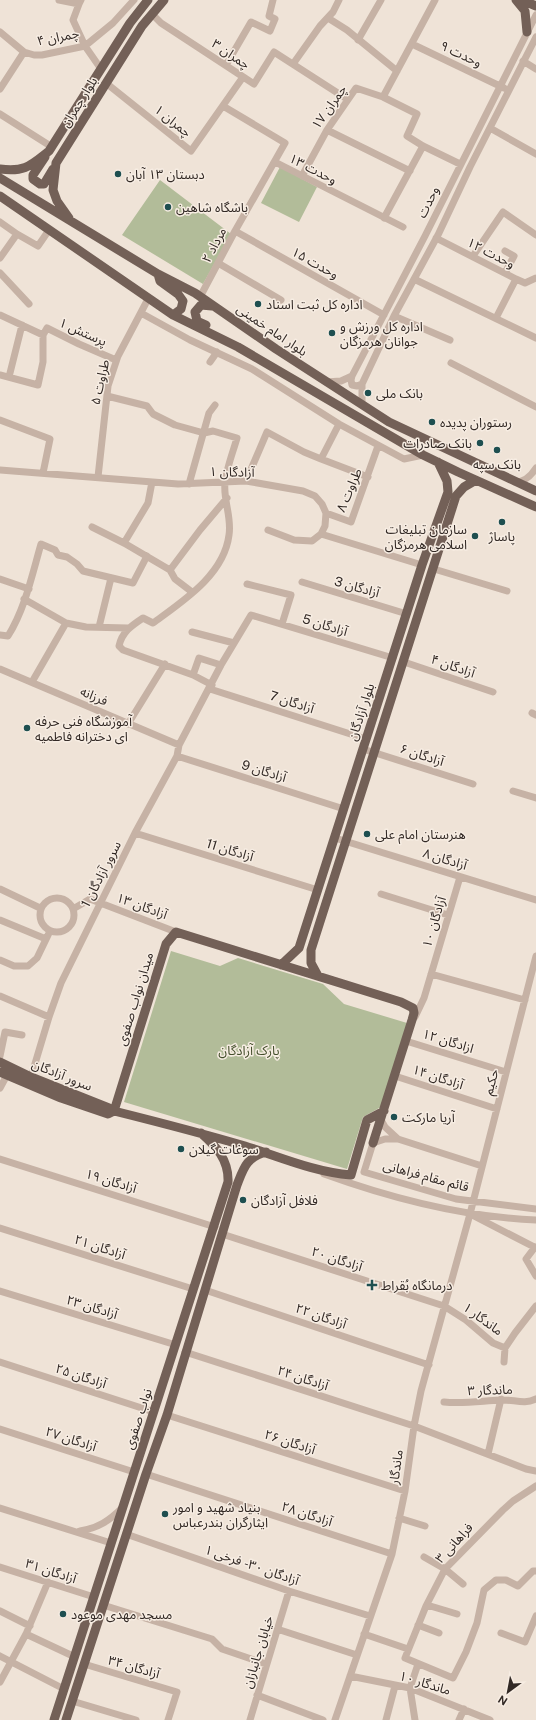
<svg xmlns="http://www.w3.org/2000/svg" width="536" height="1720" font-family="'Public Sans','Noto Sans Arabic',sans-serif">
	<rect width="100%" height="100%" fill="#efe3d7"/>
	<path fill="#b2bc99" d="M280 167 317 187 299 222 261 203Z
		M160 180 231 234 203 284 122 235Z
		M171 951 220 966 238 958 323 984 344 1004 407 1023 381 1107 363 1117 347 1169 124 1102Z"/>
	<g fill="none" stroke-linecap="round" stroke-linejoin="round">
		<path stroke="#c6b2a5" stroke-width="7" d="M59 0 79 4 81 0
			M79 4 73 20 85 46 101 69
			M152 14 161 23 254 84 274 52 347 99
			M328 18 347 30 397 71
			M0 32 24 52 34 55H42L85 46 113 23 134 0
			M358 40 381 0
			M412 44 504 88
			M523 61 536 69
			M293 64 320 26 333 12 339 0
			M226 65 251 22 270 31 275 19 269 16 273 0
			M106 83 191 151 243 77
			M0 89 24 52
			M383 97 417 114 407 136 423 146 460 164
			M0 114 52 147
			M490 128 536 154
			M327 130 410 171
			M275 162 403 227
			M302 176 327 130 356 88 383 97 435 0
			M384 218 423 146
			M0 222 17 234
			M235 231 384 315
			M436 238 516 279 525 283 536 278
			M473 256 503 212 536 235
			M0 258 17 234 38 246 49 230
			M218 263 281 300
			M0 273 29 304
			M505 273 514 256 505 251
			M414 279 536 338
			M200 297 235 231 285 143 223 106
			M141 313 190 340 252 369 339 424 404 459 423 455
			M0 315 43 335 47 328 79 344 116 360
			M394 316 450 340
			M496 318 516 279
			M210 362 217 352
			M451 363 536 407
			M0 375 38 385 43 362V335
			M352 376 351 380 352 385 357 386 362 384
			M9 377 22 325
			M326 382 341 381 352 376 425 236 536 15
			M107 396 147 406 153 414 175 425 204 433 213 431 237 438C233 452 226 470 225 483 223 500 232 517 229 535 224 575 183 601 153 623L143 618C131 626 122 632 119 646L123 650 193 675 212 685
			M362 405V384L394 316 438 235 470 167 536 37
			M0 420 50 439 43 473
			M321 459 368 477
			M0 470 178 484 246 481 303 491 315 496 322 504 326 513 325 526 321 534 422 565
			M98 477 108 386 118 356 148 299
			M246 481 267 432 304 452 321 459 339 424
			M152 482 148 503 124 543 170 570 175 579 192 592
			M515 482C525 482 531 476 536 468
			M189 484 209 413 215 405
			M326 513 351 522 378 446
			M92 527 124 543
			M268 530 294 540 312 541 321 534
			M434 569 507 591
			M170 570 200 530 227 498
			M0 579 29 589
			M302 582 407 614
			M247 584 291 595 282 624
			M24 599 66 623 86 627 128 628
			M99 627 111 578
			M192 632 234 643
			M0 635 8 636C25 609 32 575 41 544L55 550 58 555 67 557 77 564 83 571 133 583 147 556
			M404 662 493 692
			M0 669 179 745
			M193 675 199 658 221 665
			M32 682 66 623
			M210 689 366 739
			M532 713 536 715
			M128 724 165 664
			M363 749 473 784
			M177 756 344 809
			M513 791 536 798
			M135 833 318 890
			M335 838 536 900
			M0 889 40 908
			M381 894 448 915
			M40 915a17 17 0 1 1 34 0a17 17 0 1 1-34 0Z
			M73 909 90 899 176 932
			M0 920 46 939
			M0 960 14 966H28L37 958 50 931
			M431 974 525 1000
			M0 996 49 1017
			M415 1017 424 998 460 877
			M406 1041 506 1072
			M0 1056 5 1032 22 1035
			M395 1076 497 1109
			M31 1077 49 1017 61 983 135 833 177 756 179 745 221 665 251 615 393 658
			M0 1088 7 1075
			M381 1120 385 1127 398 1139
			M0 1159 215 1227
			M482 1166 398 1139H385L373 1143 364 1172 456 1199 536 1209
			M324 1174C393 1199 463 1217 536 1220
			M474 1216 536 1248
			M0 1228 193 1289
			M222 1234 444 1306 466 1320 493 1343 505 1348 515 1333 536 1306
			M535 1247 526 1259 536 1276
			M205 1290 429 1365
			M0 1291 176 1345
			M185 1352 414 1426 526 1469 536 1471
			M0 1362 154 1412
			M504 1362 505 1348
			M444 1402C463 1404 481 1401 500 1400 513 1399 524 1405 536 1399
			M167 1415 405 1491
			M0 1429 134 1472
			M488 1454 501 1399
			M146 1474 392 1554
			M536 1486 513 1501 503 1510 445 1569 426 1606 405 1658 453 1678 466 1652 477 1623 484 1590 496 1580H506L518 1586 533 1571H536
			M0 1508 111 1543
			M399 1518 425 1526
			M80 1531C98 1528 109 1521 122 1508
			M126 1534 289 1591 370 1616
			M424 1557 445 1569 463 1584
			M0 1567 94 1597
			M103 1605 212 1639 222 1649 266 1664
			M427 1605 457 1614
			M0 1611 30 1626
			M418 1625 439 1633
			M277 1629 357 1655
			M501 1633 525 1642 536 1616
			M26 1634 75 1657
			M364 1634 408 1649
			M0 1656 64 1689
			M84 1664 177 1692 168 1720
			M350 1676 410 1688 490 1720
			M0 1682 26 1634 48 1582
			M257 1695 323 1720
			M72 1701 136 1720
			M250 1720 289 1591
			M335 1720 392 1554 405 1491 414 1426 421 1391 470 1214 536 956
			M386 1720 395 1686
			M415 1720 410 1688 418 1664
			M459 1720 464 1709"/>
		<path stroke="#736057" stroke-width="9" d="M516 0 525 11 527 32
			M522 0 536 6
			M45 157 33 175V179L40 184H44L53 169
			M0 169C25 172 30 166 49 151L130 23 148 0
			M0 178 158 274 195 293 276 349 389 422 536 491
			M0 196 173 315 238 347 423 455 458 472 536 507
			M69 218 57 201 53 190 56 163 142 26 164 0
			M158 274 160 281 178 294 183 301 181 309 173 315
			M206 325 197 321 195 312 201 305 212 306
			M281 965 299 948 422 565 448 492 447 481 438 462
			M318 976 311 963V950L456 496 464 487 476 480
			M0 1062 31 1077 109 1108 114 1111C158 1122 201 1133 245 1146 280 1157 314 1172 351 1175L367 1120 384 1111
			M0 1072 61 1098 108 1114 114 1111
			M114 1111 166 944 176 932 401 1002 413 1008 414 1013 412 1020 373 1143
			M54 1720 228 1182C229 1160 216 1146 201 1133
			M66 1720 146 1474 167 1415 237 1185C244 1167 246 1158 266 1152"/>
	</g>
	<g fill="#1e4f50" stroke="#f7ede3" stroke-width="1.5">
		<circle cx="118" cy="174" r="4"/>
		<circle cx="168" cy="207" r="4"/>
		<circle cx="258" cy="304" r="4"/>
		<circle cx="332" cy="333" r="4"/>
		<circle cx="368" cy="393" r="4"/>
		<circle cx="432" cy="422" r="4"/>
		<circle cx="480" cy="443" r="4"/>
		<circle cx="497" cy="450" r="4"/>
		<circle cx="502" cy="522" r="4"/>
		<circle cx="475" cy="536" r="4"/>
		<circle cx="27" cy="728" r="4"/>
		<circle cx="367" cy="834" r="4"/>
		<circle cx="394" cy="1117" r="4"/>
		<circle cx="181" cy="1149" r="4"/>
		<circle cx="243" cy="1200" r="4"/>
		<path d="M370 1279h4v4h4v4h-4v4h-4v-4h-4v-4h4z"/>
		<circle cx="165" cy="1514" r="4"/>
		<circle cx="63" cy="1614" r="4"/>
	</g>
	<g text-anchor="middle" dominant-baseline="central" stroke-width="3" stroke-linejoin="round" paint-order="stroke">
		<g font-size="13" fill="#322925" stroke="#f7ede3">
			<text transform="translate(58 37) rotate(-11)">چمران ۴</text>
			<text transform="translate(231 54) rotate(34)">چمران ۳</text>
			<text transform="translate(461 54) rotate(25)">وحدت ۹</text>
			<text transform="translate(79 102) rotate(-58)">بلوار چمران</text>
			<text transform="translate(329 107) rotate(-55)">چمران ۱۷</text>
			<text transform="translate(173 121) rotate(39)">چمران ۱</text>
			<text transform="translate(313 169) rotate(27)">وحدت ۱۳</text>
			<text transform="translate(428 202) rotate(-64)">وحدت</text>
			<text transform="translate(214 245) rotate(-62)">مرداد ۲</text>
			<text transform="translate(491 253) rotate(27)">وحدت ۱۲</text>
			<text transform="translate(315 263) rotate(29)">وحدت ۱۵</text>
			<text transform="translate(272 330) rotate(34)">بلوار امام خمینی</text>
			<text transform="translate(83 332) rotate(24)">پرستش ۱</text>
			<text transform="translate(100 382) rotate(-77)">طراوت ۵</text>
			<text transform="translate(232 472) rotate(1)">آزادگان ۱</text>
			<text transform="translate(349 490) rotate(-67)">طراوت ۸</text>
			<text transform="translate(357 587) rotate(16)">آزادگان 3</text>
			<text transform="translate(325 625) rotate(17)">آزادگان 5</text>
			<text transform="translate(453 666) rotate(19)">آزادگان ۴</text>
			<text transform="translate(94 696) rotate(23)">فرزانه</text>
			<text transform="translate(292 702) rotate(18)">آزادگان 7</text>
			<text transform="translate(361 712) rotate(-72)">بلوار آزادگان</text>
			<text transform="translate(422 755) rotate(18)">آزادگان ۶</text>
			<text transform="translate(264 771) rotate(17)">آزادگان 9</text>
			<text transform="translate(230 850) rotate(17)">آزادگان 11</text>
			<text transform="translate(445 859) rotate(17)">آزادگان ۸</text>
			<text transform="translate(101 874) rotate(-63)">سرور آزادگان 1</text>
			<text transform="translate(142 906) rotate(20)">آزادگان ۱۳</text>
			<text transform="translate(434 922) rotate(-73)">آزادگان ۱۰</text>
			<text transform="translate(135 999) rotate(-73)">میدان نواب صفوی</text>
			<text transform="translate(448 1041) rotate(17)">ازادگان ۱۲</text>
			<text transform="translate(62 1075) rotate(22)">سرور آزادگان</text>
			<text transform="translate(438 1077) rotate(18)">آزادگان ۱۴</text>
			<text transform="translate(491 1082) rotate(-75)">حکیم</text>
			<text transform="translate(426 1176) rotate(15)">قائم مقام فراهانی</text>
			<text transform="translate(111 1181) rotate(17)">آزادگان ۱۹</text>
			<text transform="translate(100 1247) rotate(18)">آزادگان ۲۱</text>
			<text transform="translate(337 1259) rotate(18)">آزادگان ۲۰</text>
			<text transform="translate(92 1307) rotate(17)">آزادگان ۲۳</text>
			<text transform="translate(321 1316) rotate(19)">آزادگان ۲۲</text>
			<text transform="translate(483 1319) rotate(36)">ماندگار ۱</text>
			<text transform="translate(81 1376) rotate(18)">آزادگان ۲۵</text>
			<text transform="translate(303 1378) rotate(18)">آزادگان ۲۴</text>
			<text transform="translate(490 1390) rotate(-2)">ماندگار ۳</text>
			<text transform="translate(138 1419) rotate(-72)">نواب صفوی</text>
			<text transform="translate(71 1439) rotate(18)">آزادگان ۲۷</text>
			<text transform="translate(290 1442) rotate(18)">آزادگان ۲۶</text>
			<text transform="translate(396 1467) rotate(-82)">ماندگار</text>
			<text transform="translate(307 1514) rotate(18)">آزادگان ۲۸</text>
			<text transform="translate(454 1543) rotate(-48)">فراهانی ۳</text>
			<text transform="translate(252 1565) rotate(19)">آزادگان ۳۰ - فرخی ۱</text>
			<text transform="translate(51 1571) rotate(18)">آزادگان ۳۱</text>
			<text transform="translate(258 1652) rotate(-73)">خیابان جانبازان</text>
			<text transform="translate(134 1667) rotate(16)">آزادگان ۳۴</text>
			<text transform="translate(425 1683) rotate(17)">ماندگار ۱۰</text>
		</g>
		<g font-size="13" fill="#322925" stroke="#f7ede3" text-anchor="start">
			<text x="126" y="174">دبستان ۱۳ آبان</text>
			<text x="176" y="207">باشگاه شاهین</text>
			<text x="266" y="304">اداره کل ثبت اسناد</text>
			<text x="340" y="326">اداره کل ورزش و<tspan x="340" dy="15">جوانان هرمزگان</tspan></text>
			<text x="376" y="393">بانک ملی</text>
			<text x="440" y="422">رستوران پدیده</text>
			<text x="472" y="443" text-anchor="end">بانک صادرات</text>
			<text x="497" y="464" text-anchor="middle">بانک سپه</text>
			<text x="467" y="529" text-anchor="end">سازمان تبلیغات<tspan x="467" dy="15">اسلامی هرمزگان</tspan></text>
			<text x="502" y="536" text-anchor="middle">پاساژ</text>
			<text x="35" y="721">آموزشگاه فنی حرفه<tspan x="35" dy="15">ای دخترانه فاطمیه</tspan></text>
			<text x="375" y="834">هنرستان امام علی</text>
			<text x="402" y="1117">آریا مارکت</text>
			<text x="189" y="1149">سوغات گیلان</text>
			<text x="251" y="1200">فلافل آزادگان</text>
			<text x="381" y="1285">درمانگاه بُقراط</text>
			<text x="173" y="1507">بنیاد شهید و امور<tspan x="173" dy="15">ایثارگران بندرعباس</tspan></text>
			<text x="71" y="1614">مسجد مهدی موعود</text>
		</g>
		<g font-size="13" fill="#434e2b" stroke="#f7ede3">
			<text x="249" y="1050">پارک آزادگان</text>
		</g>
	</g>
	<g transform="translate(508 1692) rotate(212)" stroke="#f7ede3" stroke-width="3" paint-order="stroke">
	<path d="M0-3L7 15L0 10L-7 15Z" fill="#322925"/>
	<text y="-6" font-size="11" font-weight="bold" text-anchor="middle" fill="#322925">N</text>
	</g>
</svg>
